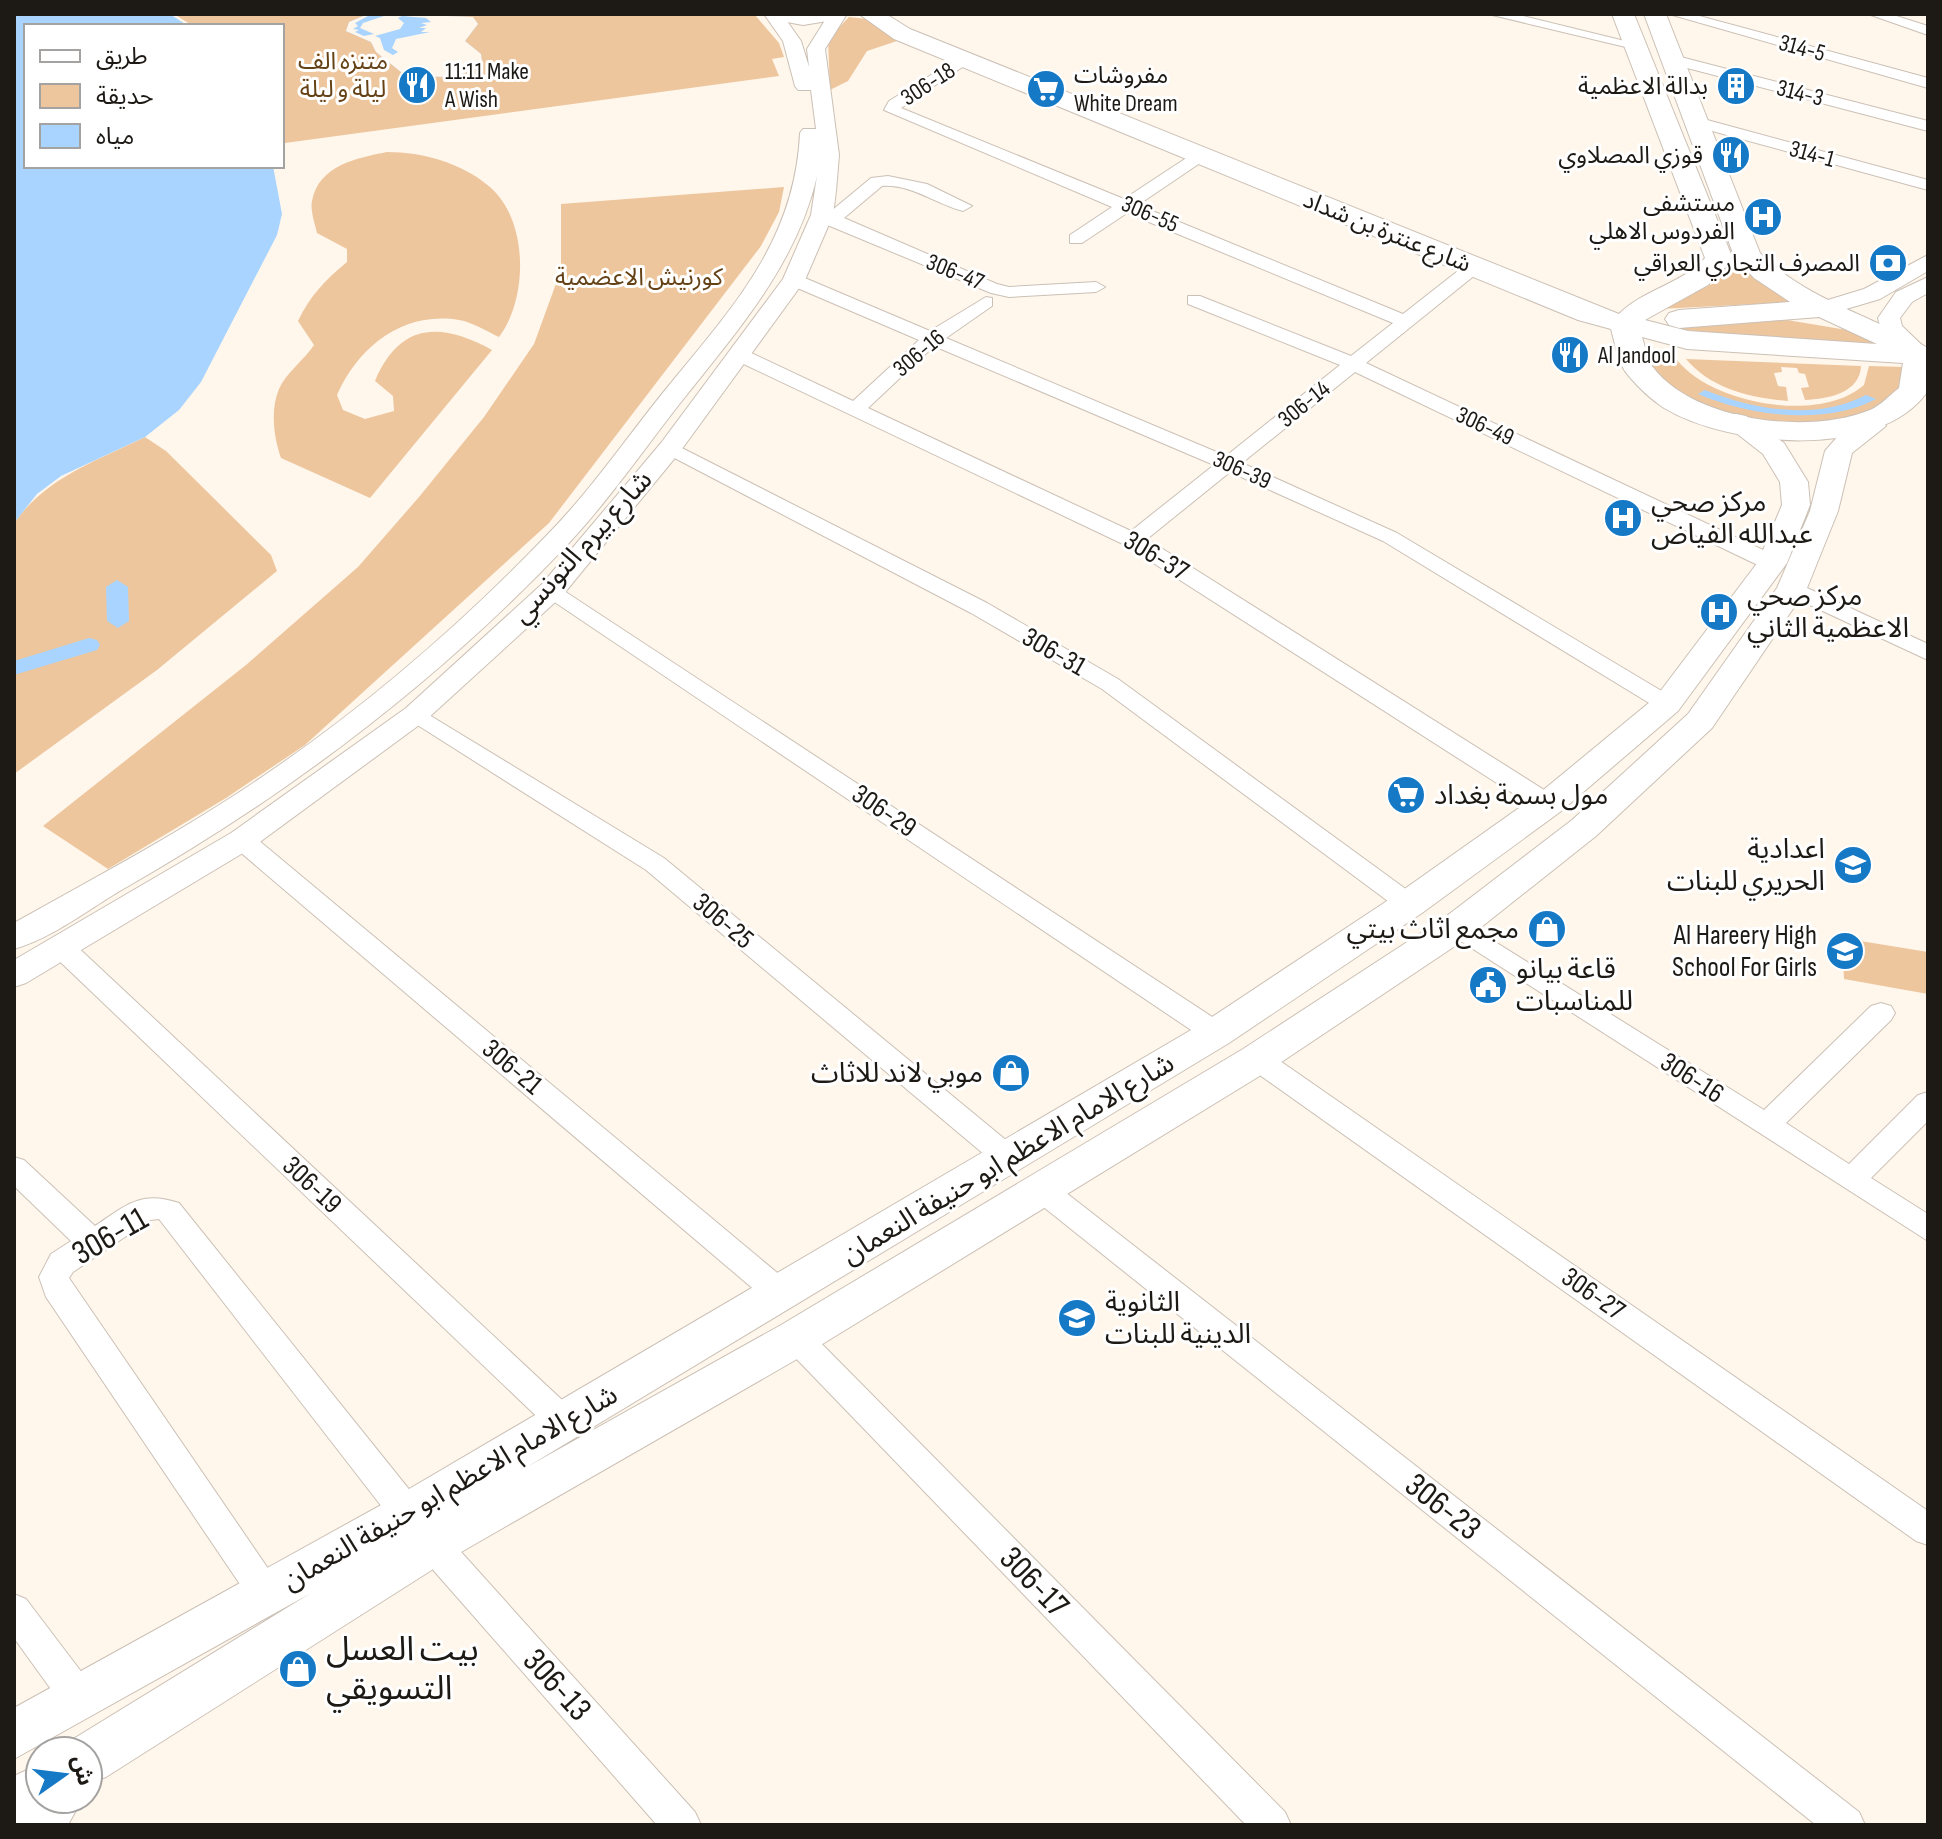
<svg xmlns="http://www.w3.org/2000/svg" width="1942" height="1839" font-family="'Sofia Sans Condensed','Noto Sans Arabic',sans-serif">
	<rect width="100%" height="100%" fill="#fff6ec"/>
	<path fill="#eec69d" d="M174 14H754L779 43 784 57 772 59 779 76 285 143 282 139V26H193Z
		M849 17 867 19 900 40 867 51 848 81 830 90 828 39Z
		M387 152C423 152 462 163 490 187 529 221 528 299 499 337 486 331 472 322 459 320 403 311 359 346 337 395L343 410 365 419 394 411 393 396 375 381C400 322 441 322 492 350L370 498 281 458C274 438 270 410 279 389 285 374 305 359 314 345L298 321C310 296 325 280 347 262V249L317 233C315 224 310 210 312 201 319 165 357 158 387 152Z
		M784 187 779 212 761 246 549 523 305 745 226 798 108 869 43 826 246 665 358 567 419 497 484 417 534 344 561 270V204Z
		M1733 257 1772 291 1797 302 1660 309 1714 283Z
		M1787 320 1853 331 1883 346 1672 329Z
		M1686 359 1861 366C1860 393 1828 399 1805 400L1801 388 1809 387 1805 374 1799 373 1797 368 1781 367 1782 372 1774 373 1778 386 1786 387 1788 401C1752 398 1711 389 1686 359Z
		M1677 360C1712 404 1820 424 1864 385L1869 366 1905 367 1906 385 1869 418 1780 426 1712 410 1676 394 1650 371 1653 365Z
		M145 437 166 451 271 555 277 571 157 670 14 774V523C47 477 96 461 145 437Z
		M1842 938 1928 952V994L1844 979Z"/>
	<path fill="#a8d4ff" d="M14 14H170L188 26H26V166H273L282 214 277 235 201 382 179 410 145 437 61 476 37 494 14 523Z
		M368 14 473 17 478 24 465 41 481 54 482 62 465 73 450 77 406 76 376 52 371 42 346 31 349 22Z
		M1705 390C1754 410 1816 421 1866 395L1876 399C1825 426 1749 416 1698 394Z"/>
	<path fill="#fff6ec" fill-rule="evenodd" d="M368 14 385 15 368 16 355 23 358 26 353 29 359 30 355 32 364 36 374 34 360 28 363 23 390 14H395L393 17 396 14 473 17 478 24 465 41 481 54 482 62 465 73 450 77 406 76 376 52 371 42 346 31 349 22ZM402 16 426 18 431 22 421 23 427 25 419 28H426L421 32H430L396 39 392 48 398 52 393 55 384 50 380 38 375 36 400 29 404 23 398 18Z"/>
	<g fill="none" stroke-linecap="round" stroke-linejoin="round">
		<path fill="#a8d4ff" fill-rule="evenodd" d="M117 580 128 587 129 621 118 628 107 621 106 587Z
			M89 638 97 640 100 645 97 650 14 675V661Z"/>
		<g stroke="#cbc0b5" stroke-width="2">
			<path id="minor" d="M1488 14H1515L1641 45 1634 49Z
				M1669 14H1692L1928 78V88Z
				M1868 14H1890L1928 26V35Z
				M1673 55 1928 121V131L1668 63 1665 60Z
				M960 57 973 60 901 108 1124 199 1194 153H1206V159L1138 205 1403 314 1468 263H1480V271L1366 363 1780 558 1783 563 1780 568H1764L1355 372 1242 463 1397 533 1675 699 1679 704 1675 709H1659L1383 541 1230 472 1147 539 1557 798 1560 804 1557 810H1539L1125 545 733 359V351H747L853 401 919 340 788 284V276H800L930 331 986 297 992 298V306L946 338 1226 456 1340 365 1188 304V296H1200L1351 356 1393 323 1127 213 1082 243H1070V235L1112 207 884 110 889 101ZM934 346 1214 465 1131 531 868 408Z
				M1696 117 1928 180V190L1690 125V119Z
				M888 176 927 184 972 206 963 211C935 204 912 184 882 186L844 218 997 284 1009 287 1096 282 1105 287 1096 292 1009 297 991 293 825 224 813 215 822 210 830 212 871 178Z
				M670 442 987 603 1118 679 1418 898 1422 904 1418 910H1400L1102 689 971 613 663 452 660 448Z
				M1792 581 1928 644V660L1784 593 1781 588Z
				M552 583 1226 1026 1230 1033 1226 1040 1216 1043 1206 1040 544 595 541 590Z
				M416 707 664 858 1018 1150 1023 1158 1018 1166 1008 1169 998 1166 646 870 408 719 404 714Z
				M242 832 251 834 793 1286 797 1295 793 1304 782 1308 771 1304 233 846 230 840 233 834Z
				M1457 918 1764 1110 1871 1006 1881 1003 1891 1006 1895 1013 1891 1020 1786 1123 1849 1164 1918 1095 1928 1092V1121L1871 1178 1928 1214V1241L1448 933 1444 927 1448 921Z
				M61 938 70 940 575 1412 580 1422 575 1432 564 1436 553 1432 52 954 48 947 52 940Z
				M1257 1049 1267 1052 1928 1511V1545L1916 1541 1247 1066 1243 1059 1247 1052Z
				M14 1157 24 1160 95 1226C126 1205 141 1190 179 1203L420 1503 425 1514 420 1525 408 1529 396 1525 159 1219 150 1220 73 1272 69 1278 278 1583 283 1594 278 1605 266 1610 254 1605 46 1297 39 1277 51 1254 71 1241 14 1186Z
				M1041 1177 1051 1181 1859 1812 1865 1825H1816L1031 1197 1026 1189 1031 1181Z
				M796 1325 807 1329 1285 1812 1291 1825H1246L785 1347 780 1338 785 1329Z
				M432 1529 444 1533 695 1812 701 1825H657L420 1555 415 1544 420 1533Z
				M14 1594 26 1599 92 1686 97 1698 92 1710 79 1715 66 1710 14 1638Z"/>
		</g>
		<g stroke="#cbc0b5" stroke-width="2">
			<path id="tertiary" d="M764 14H782L801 41 809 67 807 49 829 14H847L825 49 839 155 836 191 833 215 805 280 679 453 562 596 426 720 253 847 26 983 14 987V960L231 833 406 708 542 584 661 443 783 279 811 215 817 176C797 263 739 329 685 397 646 446 611 498 568 544 439 681 288 795 125 888 90 908 53 938 14 949V923C89 881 166 840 238 793 350 720 456 630 548 534 592 489 627 437 666 389 732 308 795 242 800 133L803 129H816L811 90H798L795 86 783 41Z
				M1928 255V271L1880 299 1826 315 1815 308 1818 303 1864 289Z
				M1928 277V293L1912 302 1900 318 1902 326 1928 351 1927 360C1907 365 1881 337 1878 318L1896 292Z"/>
		</g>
		<g stroke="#cbc0b5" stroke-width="2">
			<path id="secondary" d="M1736 414 1746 416 1784 443 1808 482 1810 505 1787 563 1678 711 1560 812 1422 913 1229 1043 527 1467 781 1325 1243 1049 1444 918 1572 820 1688 714 1777 588 1810 511 1825 451 1845 428 1872 418 1882 420 1886 426 1852 453 1838 511 1807 588 1712 728 1596 836 1470 936 1271 1069 811 1351 449 1559 106 1777 88 1784V1751H66L70 1741 311 1593 14 1759V1708L392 1499 1203 1023 1396 895 1536 796 1656 697 1758 562 1782 505 1780 482 1763 454 1722 422 1726 416Z
				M40 1764V1799H82L68 1825H14V1776Z"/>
		</g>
		<g stroke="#cbc0b5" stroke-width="2">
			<path id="primary" d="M767 14H843L840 19 803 25 770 19Z
				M859 14H886L910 29 1619 314C1644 289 1682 284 1705 258L1612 14H1634L1733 259 1708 285 1645 320 1688 331 1877 344 1819 317 1679 328 1669 325 1665 319 1669 313 1679 310 1790 302 1754 278 1734 256 1644 14H1666L1760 253C1807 300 1872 316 1928 348V391C1879 461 1729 447 1664 408 1652 400 1637 386 1628 375 1618 364 1615 343 1611 329L1578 320 894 39ZM1642 337 1687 349 1903 363 1899 388C1890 395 1880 406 1870 410 1810 435 1693 422 1652 366 1647 359 1645 346 1642 337Z"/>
		</g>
		<use href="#minor" fill="#fff" fill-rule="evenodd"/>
		<use href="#tertiary" fill="#fff" fill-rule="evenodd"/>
		<use href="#secondary" fill="#fff" fill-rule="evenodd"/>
		<use href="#primary" fill="#fff" fill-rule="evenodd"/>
	</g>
	<defs>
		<g id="restaurant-disc" transform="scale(2)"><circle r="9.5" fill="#1679c5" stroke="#fff"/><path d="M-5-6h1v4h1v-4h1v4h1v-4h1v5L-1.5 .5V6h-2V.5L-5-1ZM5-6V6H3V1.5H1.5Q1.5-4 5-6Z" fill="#fff"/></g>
		<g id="building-disc" transform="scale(2)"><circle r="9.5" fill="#1679c5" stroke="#fff"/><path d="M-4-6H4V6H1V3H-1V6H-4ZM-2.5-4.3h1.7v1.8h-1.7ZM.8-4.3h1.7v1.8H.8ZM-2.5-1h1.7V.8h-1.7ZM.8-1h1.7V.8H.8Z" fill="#fff"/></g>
		<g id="supermarket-disc" transform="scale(2)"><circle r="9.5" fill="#1679c5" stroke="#fff"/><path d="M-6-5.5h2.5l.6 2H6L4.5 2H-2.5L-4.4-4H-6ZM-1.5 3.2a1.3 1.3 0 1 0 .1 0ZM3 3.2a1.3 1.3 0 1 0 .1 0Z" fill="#fff"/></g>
		<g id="hospital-disc" transform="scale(2)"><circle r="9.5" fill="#1679c5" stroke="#fff"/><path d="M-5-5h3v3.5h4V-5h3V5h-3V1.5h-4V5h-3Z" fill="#fff"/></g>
		<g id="bank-disc" transform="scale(2)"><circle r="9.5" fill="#1679c5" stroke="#fff"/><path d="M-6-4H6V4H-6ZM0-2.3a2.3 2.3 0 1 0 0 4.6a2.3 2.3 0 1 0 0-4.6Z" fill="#fff"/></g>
		<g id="school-disc" transform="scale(2)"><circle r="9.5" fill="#1679c5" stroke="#fff"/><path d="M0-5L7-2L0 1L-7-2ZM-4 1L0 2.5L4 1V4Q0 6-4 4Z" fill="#fff"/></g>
		<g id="shop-disc" transform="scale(2)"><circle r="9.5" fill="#1679c5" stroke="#fff"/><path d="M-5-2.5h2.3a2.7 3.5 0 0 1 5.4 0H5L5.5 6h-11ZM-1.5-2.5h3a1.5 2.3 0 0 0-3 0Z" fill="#fff"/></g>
		<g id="civic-disc" transform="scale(2)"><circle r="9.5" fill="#1679c5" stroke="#fff"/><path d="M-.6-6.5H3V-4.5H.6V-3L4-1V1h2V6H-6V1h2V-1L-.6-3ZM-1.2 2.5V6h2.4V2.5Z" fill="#fff"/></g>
	</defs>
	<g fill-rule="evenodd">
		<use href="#restaurant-disc" x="417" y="85"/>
		<use href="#building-disc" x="1736" y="86"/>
		<use href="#supermarket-disc" x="1046" y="89"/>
		<use href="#restaurant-disc" x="1731" y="155"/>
		<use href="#hospital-disc" x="1763" y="217"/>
		<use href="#bank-disc" x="1888" y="263"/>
		<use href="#restaurant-disc" x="1570" y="355"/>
		<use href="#hospital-disc" x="1623" y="518"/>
		<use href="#hospital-disc" x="1719" y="612"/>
		<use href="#supermarket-disc" x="1406" y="795"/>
		<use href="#school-disc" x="1853" y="865"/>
		<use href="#shop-disc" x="1547" y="929"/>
		<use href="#school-disc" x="1845" y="951"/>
		<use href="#civic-disc" x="1488" y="985"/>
		<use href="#shop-disc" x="1011" y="1073"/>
		<use href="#school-disc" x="1077" y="1318"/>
		<use href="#shop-disc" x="298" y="1669"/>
	</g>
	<g text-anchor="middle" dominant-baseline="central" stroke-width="6" stroke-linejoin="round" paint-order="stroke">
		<g font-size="24" fill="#1d1915" stroke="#fff">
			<text transform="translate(1802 48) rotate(15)">314-5</text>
			<text transform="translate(928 84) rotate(-33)">306-18</text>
			<text transform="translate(1800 93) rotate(14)">314-3</text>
			<text transform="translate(1812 154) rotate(15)">314-1</text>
			<text transform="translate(1150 214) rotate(23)">306-55</text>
			<text transform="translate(1387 232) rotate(22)">شارع عنترة بن شداد</text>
			<text transform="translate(955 272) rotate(22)">306-47</text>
			<text transform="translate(919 353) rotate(-40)">306-16</text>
			<text transform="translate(1304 404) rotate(-39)">306-14</text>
			<text transform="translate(1485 426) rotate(25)">306-49</text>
			<text transform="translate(1242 470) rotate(24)">306-39</text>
		</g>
		<g font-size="24" fill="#654116" stroke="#fff">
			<text x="343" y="61">متنزه الف<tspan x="343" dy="28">ليلة و ليلة</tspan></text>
			<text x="639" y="277">كورنيش الاعضمية</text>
		</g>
		<g font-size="24" fill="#1d1915" stroke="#fff" text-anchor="end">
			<text x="445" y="71" text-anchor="start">11:11 Make<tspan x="445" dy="28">A Wish</tspan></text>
			<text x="1074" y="75" text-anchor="start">مفروشات<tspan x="1074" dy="28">White Dream</tspan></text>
			<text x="1708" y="86">بدالة الاعظمية</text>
			<text x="1703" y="155">قوزي المصلاوي</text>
			<text x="1735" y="203">مستشفى<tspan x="1735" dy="28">الفردوس الاهلي</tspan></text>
			<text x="1860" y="263">المصرف التجاري العراقي</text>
			<text x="1598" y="355" text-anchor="start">Al Jandool</text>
		</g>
		<g font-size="28" fill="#1d1915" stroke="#fff" text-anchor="start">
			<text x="1651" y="502">مركز صحي<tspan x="1651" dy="32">عبدالله الفياض</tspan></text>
			<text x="1747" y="596">مركز صحي<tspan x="1747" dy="32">الاعظمية الثاني</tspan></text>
			<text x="1434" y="795">مول بسمة بغداد</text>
			<text x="1825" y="849" text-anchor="end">اعدادية<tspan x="1825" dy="32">الحريري للبنات</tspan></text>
			<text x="1519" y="929" text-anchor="end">مجمع اثاث بيتي</text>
			<text x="1817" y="935" text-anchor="end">Al Hareery High<tspan x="1817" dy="32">School For Girls</tspan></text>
			<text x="1516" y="969">قاعة بيانو<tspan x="1516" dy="32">للمناسبات</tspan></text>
			<text x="983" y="1073" text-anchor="end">موبي لاند للاثاث</text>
			<text x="1105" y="1302">الثانوية<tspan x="1105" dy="32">الدينية للبنات</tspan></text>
		</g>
		<g font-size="28" fill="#1d1915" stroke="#fff">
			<text transform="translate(582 547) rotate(-48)">شارع بيرم التونسي</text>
			<text transform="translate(1156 556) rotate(31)">306-37</text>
			<text transform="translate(1054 652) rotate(30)">306-31</text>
			<text transform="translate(884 811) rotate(34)">306-29</text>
			<text transform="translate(723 921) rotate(40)">306-25</text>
			<text transform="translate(512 1067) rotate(40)">306-21</text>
			<text transform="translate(1692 1078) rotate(33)">306-16</text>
			<text transform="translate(1008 1159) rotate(-31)">شارع الامام الاعظم ابو حنيفة النعمان</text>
			<text transform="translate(312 1185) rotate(43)">306-19</text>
			<text transform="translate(1593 1294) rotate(35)">306-27</text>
			<text transform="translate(450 1488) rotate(-30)">شارع الامام الاعظم ابو حنيفة النعمان</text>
		</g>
		<g font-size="34" fill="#1d1915" stroke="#fff">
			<text transform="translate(110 1236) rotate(-30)">306-11</text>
			<text transform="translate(1443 1507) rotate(38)">306-23</text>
			<text transform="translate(1034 1582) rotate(46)">306-17</text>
			<text transform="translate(557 1685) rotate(48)">306-13</text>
		</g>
		<g font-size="34" fill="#1d1915" stroke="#fff" text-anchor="start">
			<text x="326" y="1649">بيت العسل<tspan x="326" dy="39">التسويقي</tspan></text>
		</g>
	</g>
	<rect width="1942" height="1839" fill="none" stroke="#1d1915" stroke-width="32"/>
	<rect x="24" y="24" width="260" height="144" fill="#ffffff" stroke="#a5a3a1" stroke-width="2"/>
	<rect x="40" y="50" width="40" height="12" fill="#ffffff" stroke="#a5a3a1" stroke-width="2"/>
	<text x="96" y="64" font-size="24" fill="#1d1915">طريق</text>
	<rect x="40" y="84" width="40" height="24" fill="#eec69d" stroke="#a5a3a1" stroke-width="2"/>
	<text x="96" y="104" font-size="24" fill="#1d1915">حديقة</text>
	<rect x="40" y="124" width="40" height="24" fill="#a8d4ff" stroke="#a5a3a1" stroke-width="2"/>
	<text x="96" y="144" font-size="24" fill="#1d1915">مياه</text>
	<g transform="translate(64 1775) rotate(76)"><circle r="38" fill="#ffffff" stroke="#a5a3a1" stroke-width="2"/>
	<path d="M0-6L14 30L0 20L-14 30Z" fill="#1679c5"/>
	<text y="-12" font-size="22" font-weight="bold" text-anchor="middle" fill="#1d1915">ش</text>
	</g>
</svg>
